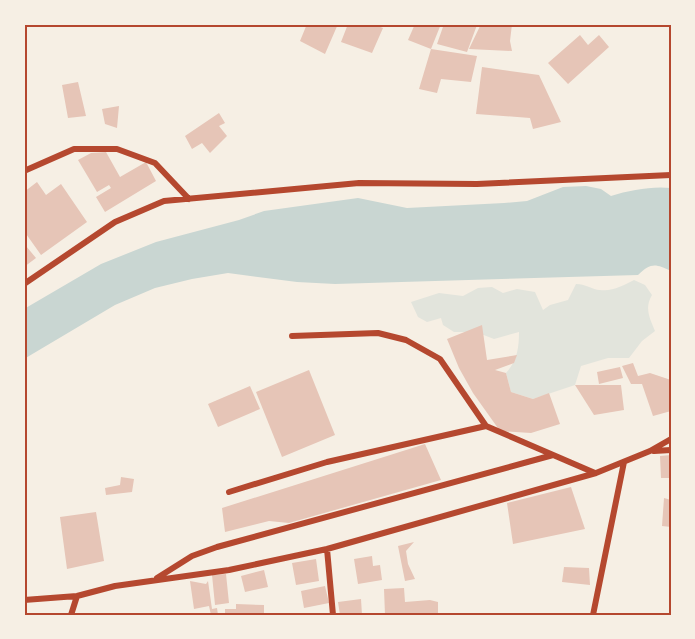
<svg xmlns="http://www.w3.org/2000/svg" width="695" height="639" font-family="'IBM Plex Serif',serif">
	<rect width="100%" height="100%" fill="#f6efe4"/>
	<path fill="#e2e4dc" d="M634 280 645 285 652 295C644 308 650 319 655 331L642 341 629 358H608L581 366 575 385 533 399 511 392 506 373C517 361 519 348 519 332L494 339 476 332H454L443 325 441 318 427 322 418 317 411 302 439 293 463 296 478 288 492 287 503 293 517 289 535 292 543 310 550 305 568 300 576 284C587 284 592 290 600 290 612 292 624 285 634 280Z"/>
	<path fill="#c9d6d2" d="M586 186 601 189 611 196C630 190 652 186 671 188V271C656 264 651 262 638 275L335 284 297 282 228 273 192 279 155 288 115 305 24 359V309L101 264 156 242 239 220 264 211 358 198 407 208 504 203 527 201 563 187Z"/>
	<path fill="#e6c5b7" d="M307 24H338L325 54 300 41Z
		M348 24H373L383 28 372 53 341 42Z
		M415 24H441L431 49 408 40Z
		M444 24 477 25 467 52 437 44Z
		M481 24H512L510 41 512 51 469 49Z
		M580 35 588 45 599 35 609 47 568 84 548 63Z
		M431 49 477 56 471 82 441 79 437 93 419 89Z
		M482 67 539 75 561 122 533 129 530 118 476 114Z
		M78 82 86 116 68 118 62 85Z
		M119 106 117 128 105 124 102 109Z
		M219 113 225 123 219 126 227 136 210 153 202 143 192 149 185 136Z
		M106 152 120 177 146 162 156 181 105 212 96 197 111 188 109 185 97 192 78 160 91 153Z
		M37 182 46 195 61 184 87 222 41 255 24 231V192Z
		M26 246 36 258 24 267V247Z
		M482 325 487 360 517 355 514 363 495 370 506 373 511 392 533 399 549 393 560 424 531 433 500 431 473 393 459 368 447 339Z
		M633 363 638 376 650 373 671 380V411L653 416 642 384H631L622 366Z
		M620 367 623 378 599 384 597 372Z
		M309 370 335 435 282 457 256 392Z
		M575 385H621L624 410 594 415Z
		M250 386 260 409 218 427 208 404Z
		M425 444 441 480 289 523 269 521 225 532 222 508Z
		M671 455V478H661L660 456Z
		M121 477 134 479 132 492 106 495 105 488 120 485Z
		M571 487 585 529 513 544 507 503Z
		M664 498 671 500V527L662 526Z
		M96 512 104 561 67 569 60 517Z
		M414 542 406 551 408 564 415 579 405 581 398 546Z
		M372 556 373 566 380 565 382 580 358 584 354 559Z
		M316 559 319 581 296 585 292 563Z
		M564 567 589 568 590 585 562 582Z
		M264 570 268 587 245 592 241 576Z
		M226 574 229 603 215 605 212 575Z
		M190 581 206 584 208 581 212 609 217 608 218 615H211L209 606 194 609Z
		M325 586 329 603 304 608 301 591Z
		M404 588 405 602 430 600 438 602V615H385L384 589Z
		M361 599 362 615H340L338 602Z
		M236 604 264 605V615H225V609H236Z"/>
	<g fill="none" stroke-linecap="round" stroke-linejoin="round">
		<path stroke="#b5482f" stroke-width="6" d="M24 171 74 149H117L155 163 189 199
			M24 284 115 222 164 201 359 183 477 184 671 175
			M292 336 378 333 406 340 440 359 486 426 595 473
			M654 451 671 450
			M229 492 327 462 486 426
			M327 549 333 615
			M157 578 192 556 217 547 553 455
			M24 600 77 596 115 586 229 570 327 549 596 473 650 451 671 439
			M71 615 77 596
			M593 615 624 462"/>
	</g>
	<rect width="695" height="639" fill="none" stroke="#f6efe4" stroke-width="51"/>
	<rect x="26" y="26" width="644" height="588" fill="none" stroke="#b5482f" stroke-width="2"/>
</svg>
